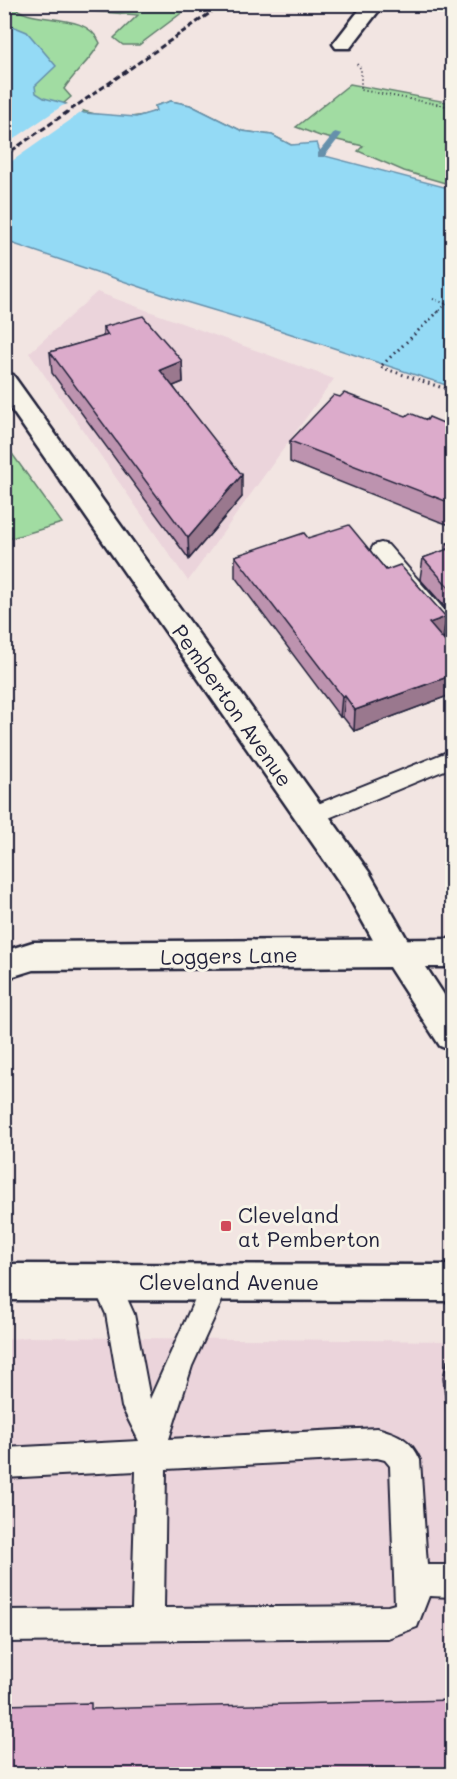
<svg xmlns="http://www.w3.org/2000/svg" width="457" height="1779" font-family="Mali,sans-serif">
	<rect width="100%" height="100%" fill="#f2e5e2"/>
	<filter id="ink" filterUnits="userSpaceOnUse"><feTurbulence type="fractalNoise" baseFrequency=".0167" numOctaves="2"/><feDisplacementMap in="SourceGraphic" scale="12" xChannelSelector="R" yChannelSelector="G"/><feConvolveMatrix kernelMatrix="1 2 1 2 8 2 1 2 1" color-interpolation-filters="sRGB"/></filter>
	<g filter="url(#ink)">
		<path fill="#ebd4db" d="M97 292 334 379 188 581 29 353Z
			M28 1337 452 1341V1774H5L4 1340Z"/>
		<path fill="#a1dca2" stroke="#627f6e" stroke-width="1.5" d="M4 5H13C27 26 86 9 100 43 89 62 75 72 64 89L71 97 64 103C89 116 129 123 156 111L155 106 171 101 190 105 242 131 272 135 291 145 309 148 131 133 5 89Z
			M77 5H192L139 45H123L114 38 138 15 91 11Z
			M350 84 452 103V185L404 171 358 151 363 146 320 136 296 127Z
			M5 444 62 523 5 540Z"/>
		<path fill="#94daf5" stroke="#6690ab" stroke-width="1.5" d="M5 23 27 32 56 66 35 86 36 93 44 98 63 103 84 113 136 117 156 111 155 106 171 101 190 105 242 131 272 135 291 145 317 143 321 155 452 189V387L270 327 176 299 5 241Z"/>
		<path fill="#f2e5e2" d="M71 103 83 110 82 112 5 166V145L62 106Z"/>
		<g fill="none" stroke-linecap="round" stroke-linejoin="round">
			<path fill="#6690ab" fill-rule="evenodd" d="M335 132 342 134 324 157H318V153Z"/>
			<g stroke="#22223b" stroke-width="4">
				<path id="lane" d="M381 543 388 545 452 619V639L445 637 374 555 371 550 374 545Z
					M452 750V767L319 822 311 825 303 822 299 816 303 810Z
					M105 1268 115 1272 134 1314 150 1399 207 1272 217 1268 227 1272 231 1281 192 1366 169 1439 377 1428C398 1434 411 1439 420 1460L427 1565H452V1597L429 1596 417 1627 388 1638 4 1642V1610L132 1609 136 1471 4 1478V1448L139 1441 122 1407 106 1314 91 1281 95 1272ZM377 1458 385 1460 390 1466 395 1604 388 1606 164 1608 166 1469Z"/>
			</g>
			<g stroke="#22223b" stroke-width="5">
				<path id="street" d="M364 4H384L350 48H336L333 44Z
					M4 373 13 375 369 872 415 953 410 963 398 967 386 963 345 890 4 399Z"/>
			</g>
			<g stroke="#22223b" stroke-width="5">
				<path id="secondary" d="M452 939V967H426L452 1007V1051L440 1046 389 967 33 970 4 979V951L33 942Z
					M4 1264 452 1265V1301L4 1300Z"/>
			</g>
			<path stroke="#22223b" stroke-width="2" stroke-dasharray="1 3" stroke-linecap="butt" d="M357 64 361 69V90L452 107
				M433 299 452 306
				M437 313 446 304"/>
			<path stroke="#22223b" stroke-width="3" stroke-dasharray="1.5 4" stroke-linecap="butt" d="M439 311 380 367 452 391"/>
			<use href="#lane" fill="#f7f3e8" fill-rule="evenodd"/>
			<use href="#street" fill="#f7f3e8" fill-rule="evenodd"/>
			<use href="#secondary" fill="#f7f3e8" fill-rule="evenodd"/>
			<path stroke="#22223b" stroke-width="3" stroke-dasharray="6 3" stroke-linecap="butt" d="M4 156 223 4"/>
		</g>
		<path fill="#bd93af" stroke="#22223b" stroke-width="1.5" d="M103 327 182 361 183 382 173 386 242 497 189 559 52 373 50 352 103 337Z
			M406 416 427 420 453 427V526L438 521 290 462V441Z
			M308 538 443 638H442L453 651V694L354 731 343 717H340L235 577V556Z
			M453 541V616L420 579 423 558 446 550 447 543Z
			M447 1361H453V1476L443 1377Z"/>
		<path fill="#9a788e" stroke="#22223b" stroke-width="1.5" d="M182 361 183 382 161 391 160 370Z
			M242 475V497L189 559 188 538Z
			M446 617 443 638 427 644 429 623Z
			M453 675V694L354 731 355 710Z
			M342 696H345L343 717H340Z"/>
		<path fill="#dcabcb" stroke="#22223b" stroke-width="1.5" d="M143 316 182 361 160 370 242 475 188 538 50 352 108 335 103 327Z
			M344 393 406 416 410 413 427 420 429 417 453 427V504L290 441 334 395 340 397Z
			M349 525 386 570 400 565 446 617 429 623 453 651V675L355 710 345 696H342L235 556 304 533 308 538Z
			M453 541V592L423 558 451 548 447 543Z
			M447 1361H453V1418Z
			M453 1700V1774H4V1705L91 1703V1709Z"/>
	</g>
	<rect fill="#d1495b" stroke="#f7f3e8" stroke-width="2" x="220" y="1220" width="12" height="12" rx="3"/>
	<g text-anchor="middle" dominant-baseline="central" stroke-width="6" stroke-linejoin="round" paint-order="stroke">
		<g font-size="21" fill="#22223b" stroke="#f7f3e8">
			<text transform="translate(233 705) rotate(55)">Pemberton Avenue</text>
			<text transform="translate(229 955) rotate(-1)">Loggers Lane</text>
			<text x="229" y="1281">Cleveland Avenue</text>
		</g>
		<g font-size="21" fill="#22223b" stroke="#f7f3e8" text-anchor="start">
			<text x="238" y="1214">Cleveland<tspan x="238" dy="24">at Pemberton</tspan></text>
		</g>
	</g>
	<rect width="457" height="1779" fill="none" stroke="#f7f3e8" stroke-width="24"/>
	<rect x="12" y="12" width="433" height="1755" fill="none" stroke="#22223b" stroke-width="2" filter="url(#ink)"/>
</svg>
